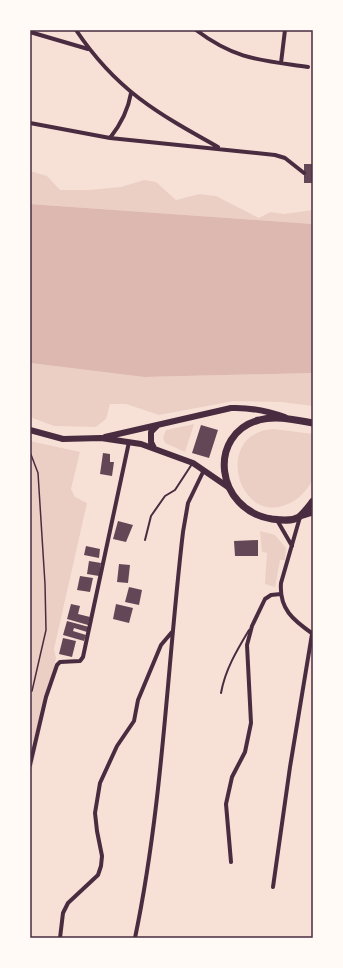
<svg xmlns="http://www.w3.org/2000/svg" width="343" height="968" viewBox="0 0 343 968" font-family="'DejaVu Sans',sans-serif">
  <rect width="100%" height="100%" fill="#f7e1d7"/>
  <path fill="#ebcfc5" d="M30,171L47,176L60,190H89L121,187L144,180L156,182L176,200L199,194L216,196L259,218L270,212L284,214L313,210V224L30,204Z
    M30,363L144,377L313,373V406L281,402L234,401L159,415L126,404H110L106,419L96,427L54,426L30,417Z
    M194,424L185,452L165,443L163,438L166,430Z
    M274,429L313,434C313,447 316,464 313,477C311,486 300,498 292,502C238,532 211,431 274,429Z
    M30,441L80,452L71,489L75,497L87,503L54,649L56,658L30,779Z
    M260,531L275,535L286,548L285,560H280L275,587L265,584L267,553L262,552Z"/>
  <path fill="#dcb8b0" d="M30,204L313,224V373L144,377L30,363Z"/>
  <path fill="#644757" d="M304,164H313V183H304Z
    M201,425L218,430L209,458L192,453Z
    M103,453L110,454V462H114L112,476L100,474Z
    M118,521L133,525L126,542L113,539Z
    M258,540V556H235L234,541Z
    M86,546L100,549L99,558L84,555Z
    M89,561L101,563L99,576L87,574Z
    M119,564L130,565L128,583L117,582Z
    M80,576L93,578L90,592L77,590Z
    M129,587L142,590L139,605L125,602Z
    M71,604L80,606L78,614L90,617L88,625L67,619Z
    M116,604L133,608L129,623L113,619Z
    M67,621L89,627L87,632L74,628L73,631L86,635L84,641L63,635Z
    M63,638L76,641L72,657L59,654Z"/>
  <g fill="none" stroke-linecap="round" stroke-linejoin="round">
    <path stroke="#4a2c40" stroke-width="1.5" d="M30,452L38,473L45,584L46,630L32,691"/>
    <path stroke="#4a2c40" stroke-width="2" d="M145,540L151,516L165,496L175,490L192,464
      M221,693C225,670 237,650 249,630"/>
    <path stroke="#4a2c40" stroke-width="4" d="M76,30C116,90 157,113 218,147
      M196,30C236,60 260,60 308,67
      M30,32L88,49
      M281,63L285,30
      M30,123L110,138L275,155L285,158L304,173
      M110,138C121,124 128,111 131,93
      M300,517L281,583C279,609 293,620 313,634
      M277,520L292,546
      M30,765L46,697L57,665L60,662L80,661L83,657L129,442
      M231,862L226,804L232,777L245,752L251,723L247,645L252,626L265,599L271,595L281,594
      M273,887L290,767L312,634
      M60,938L63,913L68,903L98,875L101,866L102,856L97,831L95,813L100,783L117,746L134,721L138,700L161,645L172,632
      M135,938C163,804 167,667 183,532L188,503L204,470"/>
    <path stroke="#4a2c40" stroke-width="6" d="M30,430L63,439L101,438L141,444L193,463L228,487
      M105,437L231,408C251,407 267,411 285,417
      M154,448L151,442V432L158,425"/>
    <path stroke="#4a2c40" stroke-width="7" d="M313,423C296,420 276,415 259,420C207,434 215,510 272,519C280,520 291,522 299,517C304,513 309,506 313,501
      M300,516L313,512"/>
  </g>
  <rect width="343" height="968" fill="none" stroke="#fffaf5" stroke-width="62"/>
  <rect x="31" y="31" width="281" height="906" fill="none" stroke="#4a2c40" stroke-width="1.5"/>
</svg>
